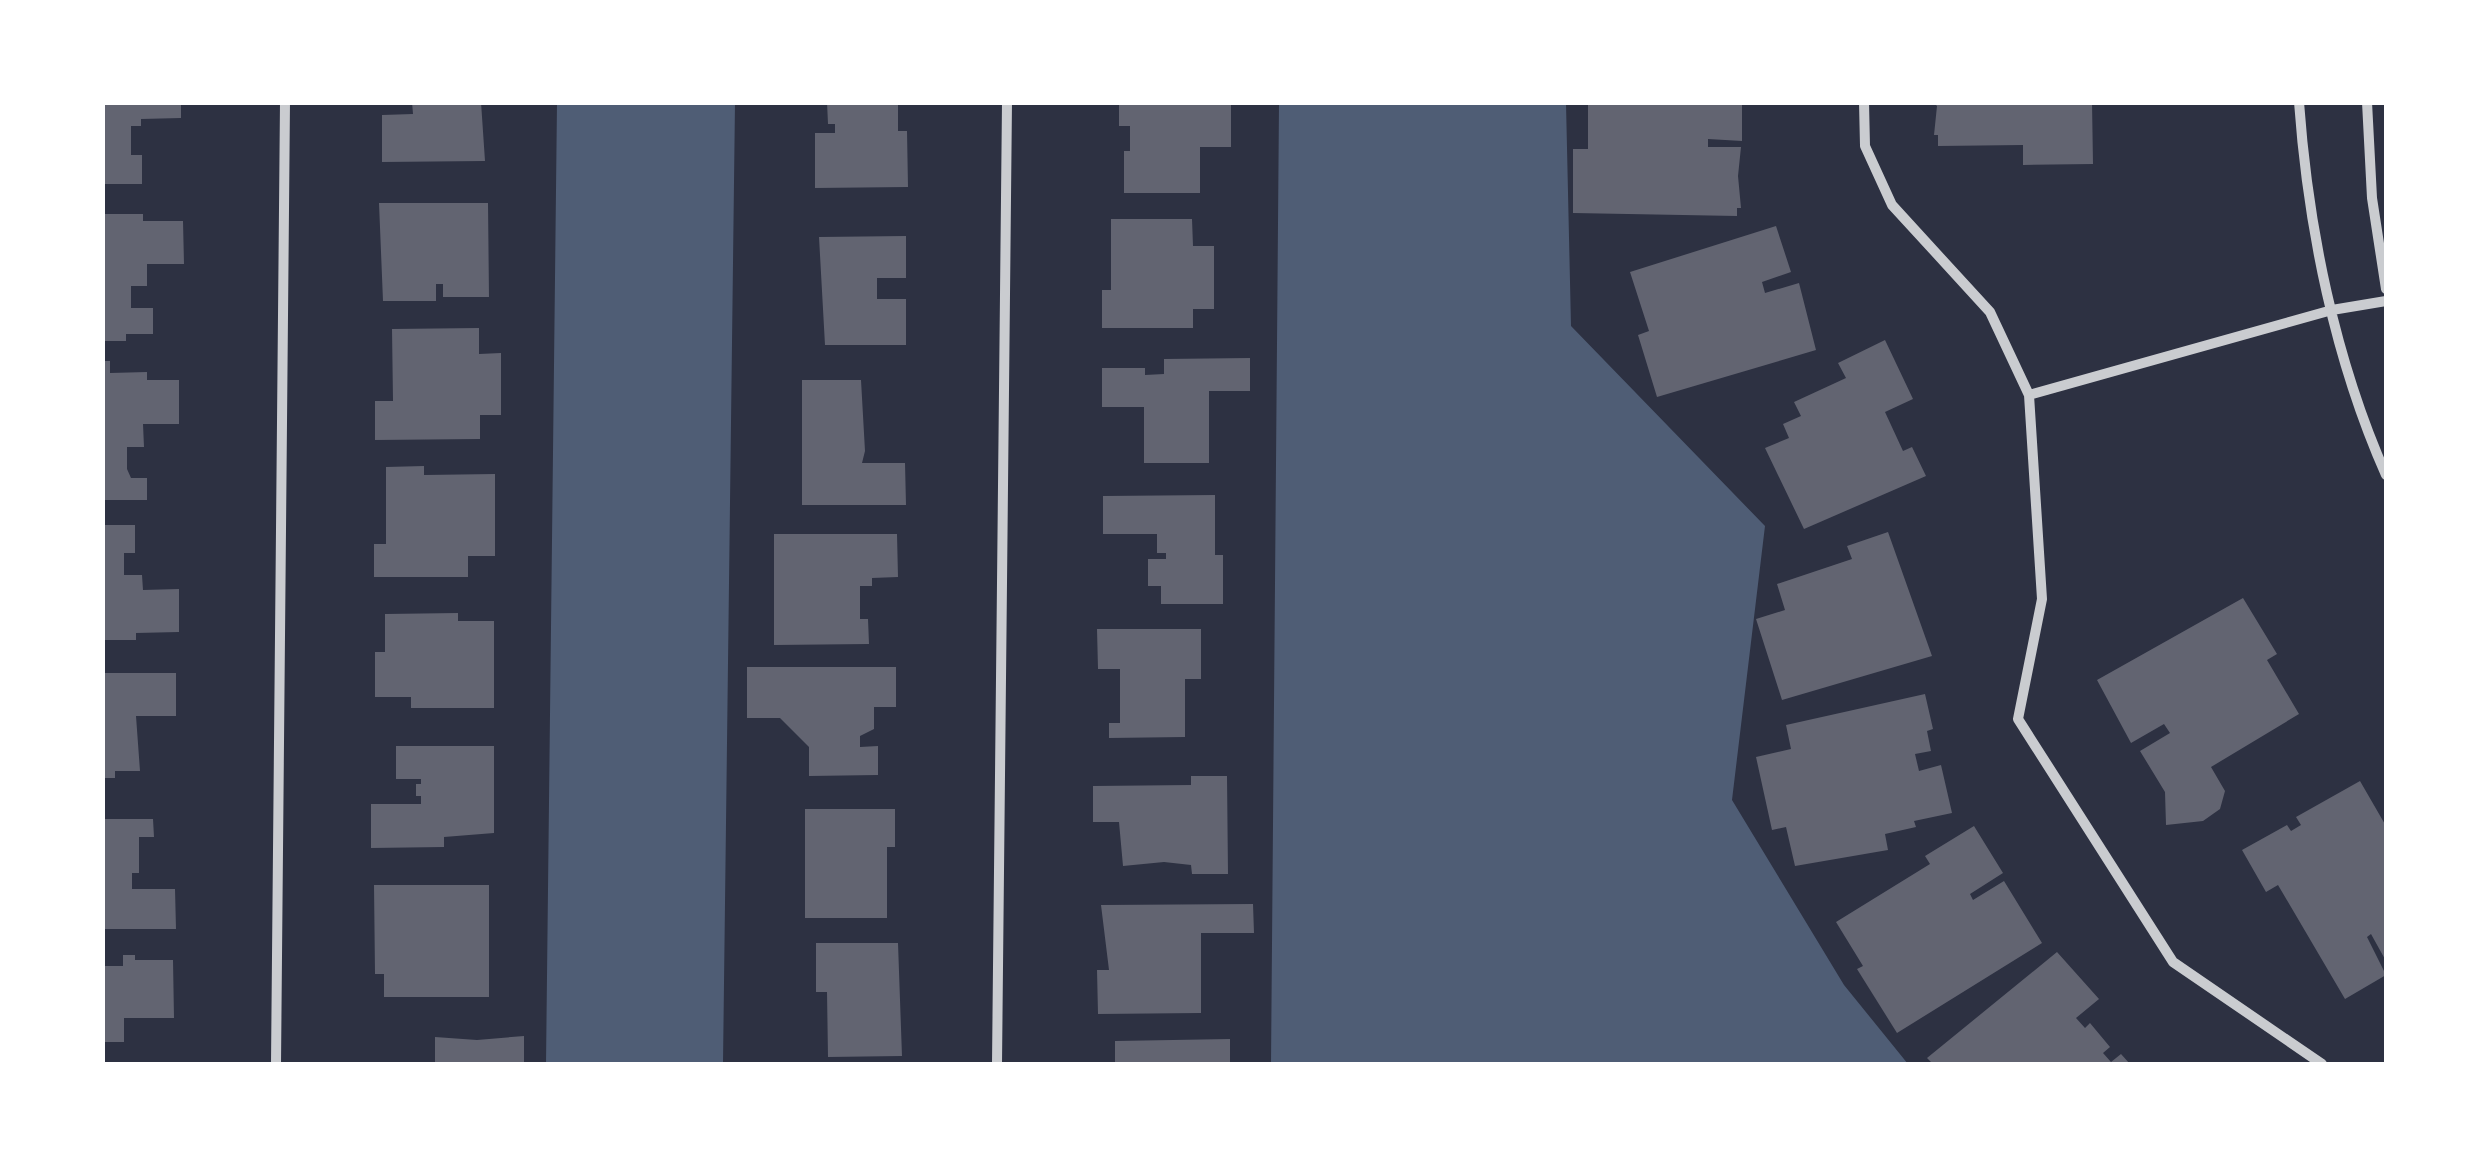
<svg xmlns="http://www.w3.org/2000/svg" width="2489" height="1167" viewBox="0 0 2489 1167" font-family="'Fira Sans',sans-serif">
  <rect width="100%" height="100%" fill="#2d3142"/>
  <path fill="#4f5d75" d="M557,103H735L723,1064H546Z
    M1279,103H1566L1571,326L1765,526L1732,800L1844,985L1908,1064H1271Z"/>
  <path fill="#626471" d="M102,102H181V118L141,119V126H131V155H142V184H102Z
    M412,102H481L485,161L382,162V115L413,114Z
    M827,102H898V131H907L908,187L815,188V133H835V124H828Z
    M1119,102H1231V147H1200V193H1124V151H1130V126H1119Z
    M1588,102H1742V141L1708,139V147H1741L1738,176L1741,208H1737V216L1573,213V149H1588Z
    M1933,102H2092L2093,164L2023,165V145L1938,146V135H1934L1937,106Z
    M379,203H488L489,297H443V284H436V301H383Z
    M102,214H143V221H183L184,264H147V286H131V308H153V334H126V341H102Z
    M1111,219H1192L1193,246H1214V309H1193V328H1102V290H1111Z
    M1776,226L1791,272L1762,282L1765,293L1799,283L1816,350L1657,397L1638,335L1649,331L1630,272Z
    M906,236V278H877V299H906V345H825L819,237Z
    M479,328V354L501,353V415H480V439L375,440V401H393L392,329Z
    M1885,340L1913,399L1885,412L1903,451L1912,447L1926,476L1804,529L1765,448L1789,438L1783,424L1801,416L1794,402L1846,378L1838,363Z
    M1250,358V391H1209V463H1144V407H1102V368H1145V375L1164,374V359Z
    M102,361H110V373L147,372V380H179V424H143L144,447H127V469L131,478H147V500H102Z
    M802,380H861L865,451L862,463H905L906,505H802Z
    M424,466V475L495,474V556H468V577H374V544H386V467Z
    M1215,495V555H1223V604H1161V586H1148V559H1166V553H1157V534H1103V496Z
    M102,525H135V553H124V575H142L143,590L179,589V632L136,633V640H102Z
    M1888,532L1932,656L1782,700L1756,619L1785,610L1777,584L1852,559L1847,546Z
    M774,534H897L898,577L872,578V586H860V619H868L869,644L774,645Z
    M2243,598L2277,654L2267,660L2299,714L2211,767L2225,791L2220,809L2203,821L2166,825L2165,792L2140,751L2170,733L2164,724L2131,743L2097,680Z
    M458,613V621H494V708H411V697H375V652H385V614Z
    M1097,629H1201V679H1185V737L1109,738V723H1120V669H1098Z
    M747,667H896V707H874V729L860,736V747L878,746V775L809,776V747L780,718H747Z
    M102,673H176V716H136L140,771H115V778H102Z
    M1925,694L1933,729L1927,731L1931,751L1915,754L1919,771L1941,765L1952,813L1914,821L1916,827L1885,834L1888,850L1795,866L1786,827L1772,830L1756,757L1791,749L1786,725Z
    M396,746H494V833L444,837V847L371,848V804H421V796H416V784H421V779H396Z
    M1191,776H1227L1228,874H1192L1191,865L1164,862L1123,866L1119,822H1093V786L1191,785Z
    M2360,781L2386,826V961L2371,934L2367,937L2386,975L2345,999L2278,885L2266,892L2242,850L2287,825L2291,831L2301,825L2296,817Z
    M805,809H895V847H887V918H805Z
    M102,819H153L154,837H139V873H132V889H175L176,929H102Z
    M1974,826L2003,873L1970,894L1973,900L2004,881L2042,943L1897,1033L1857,969L1863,966L1836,922L1930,864L1925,856Z
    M374,885H489V997H384V974H375Z
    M1253,904L1254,933H1201V1013L1098,1014L1097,970H1109L1101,905Z
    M816,943H898L902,1056L828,1057L827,992H816Z
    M2057,952L2099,999L2076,1018L2085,1028L2090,1023L2110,1047L2103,1053L2111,1062L2121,1054L2130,1064H1933L1927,1058Z
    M123,955H135V960H173L174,1018H124V1042H102V966H123Z
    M524,1036V1064H435V1037L477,1040Z
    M1230,1039V1064H1115V1041Z"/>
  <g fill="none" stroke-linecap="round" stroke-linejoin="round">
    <path stroke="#caccd0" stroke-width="10" d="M1864,102L1865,146L1892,205L1990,312L2029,395L2042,599L2018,719L2173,962L2322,1064
      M2299,102C2308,228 2335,360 2386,475
      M2367,102L2372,198L2386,289
      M2029,395L2332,310L2386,301
      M276,1064L285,102
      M997,1064L1007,102"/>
  </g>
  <rect width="2489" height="1167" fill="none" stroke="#ffffff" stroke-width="210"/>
</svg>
